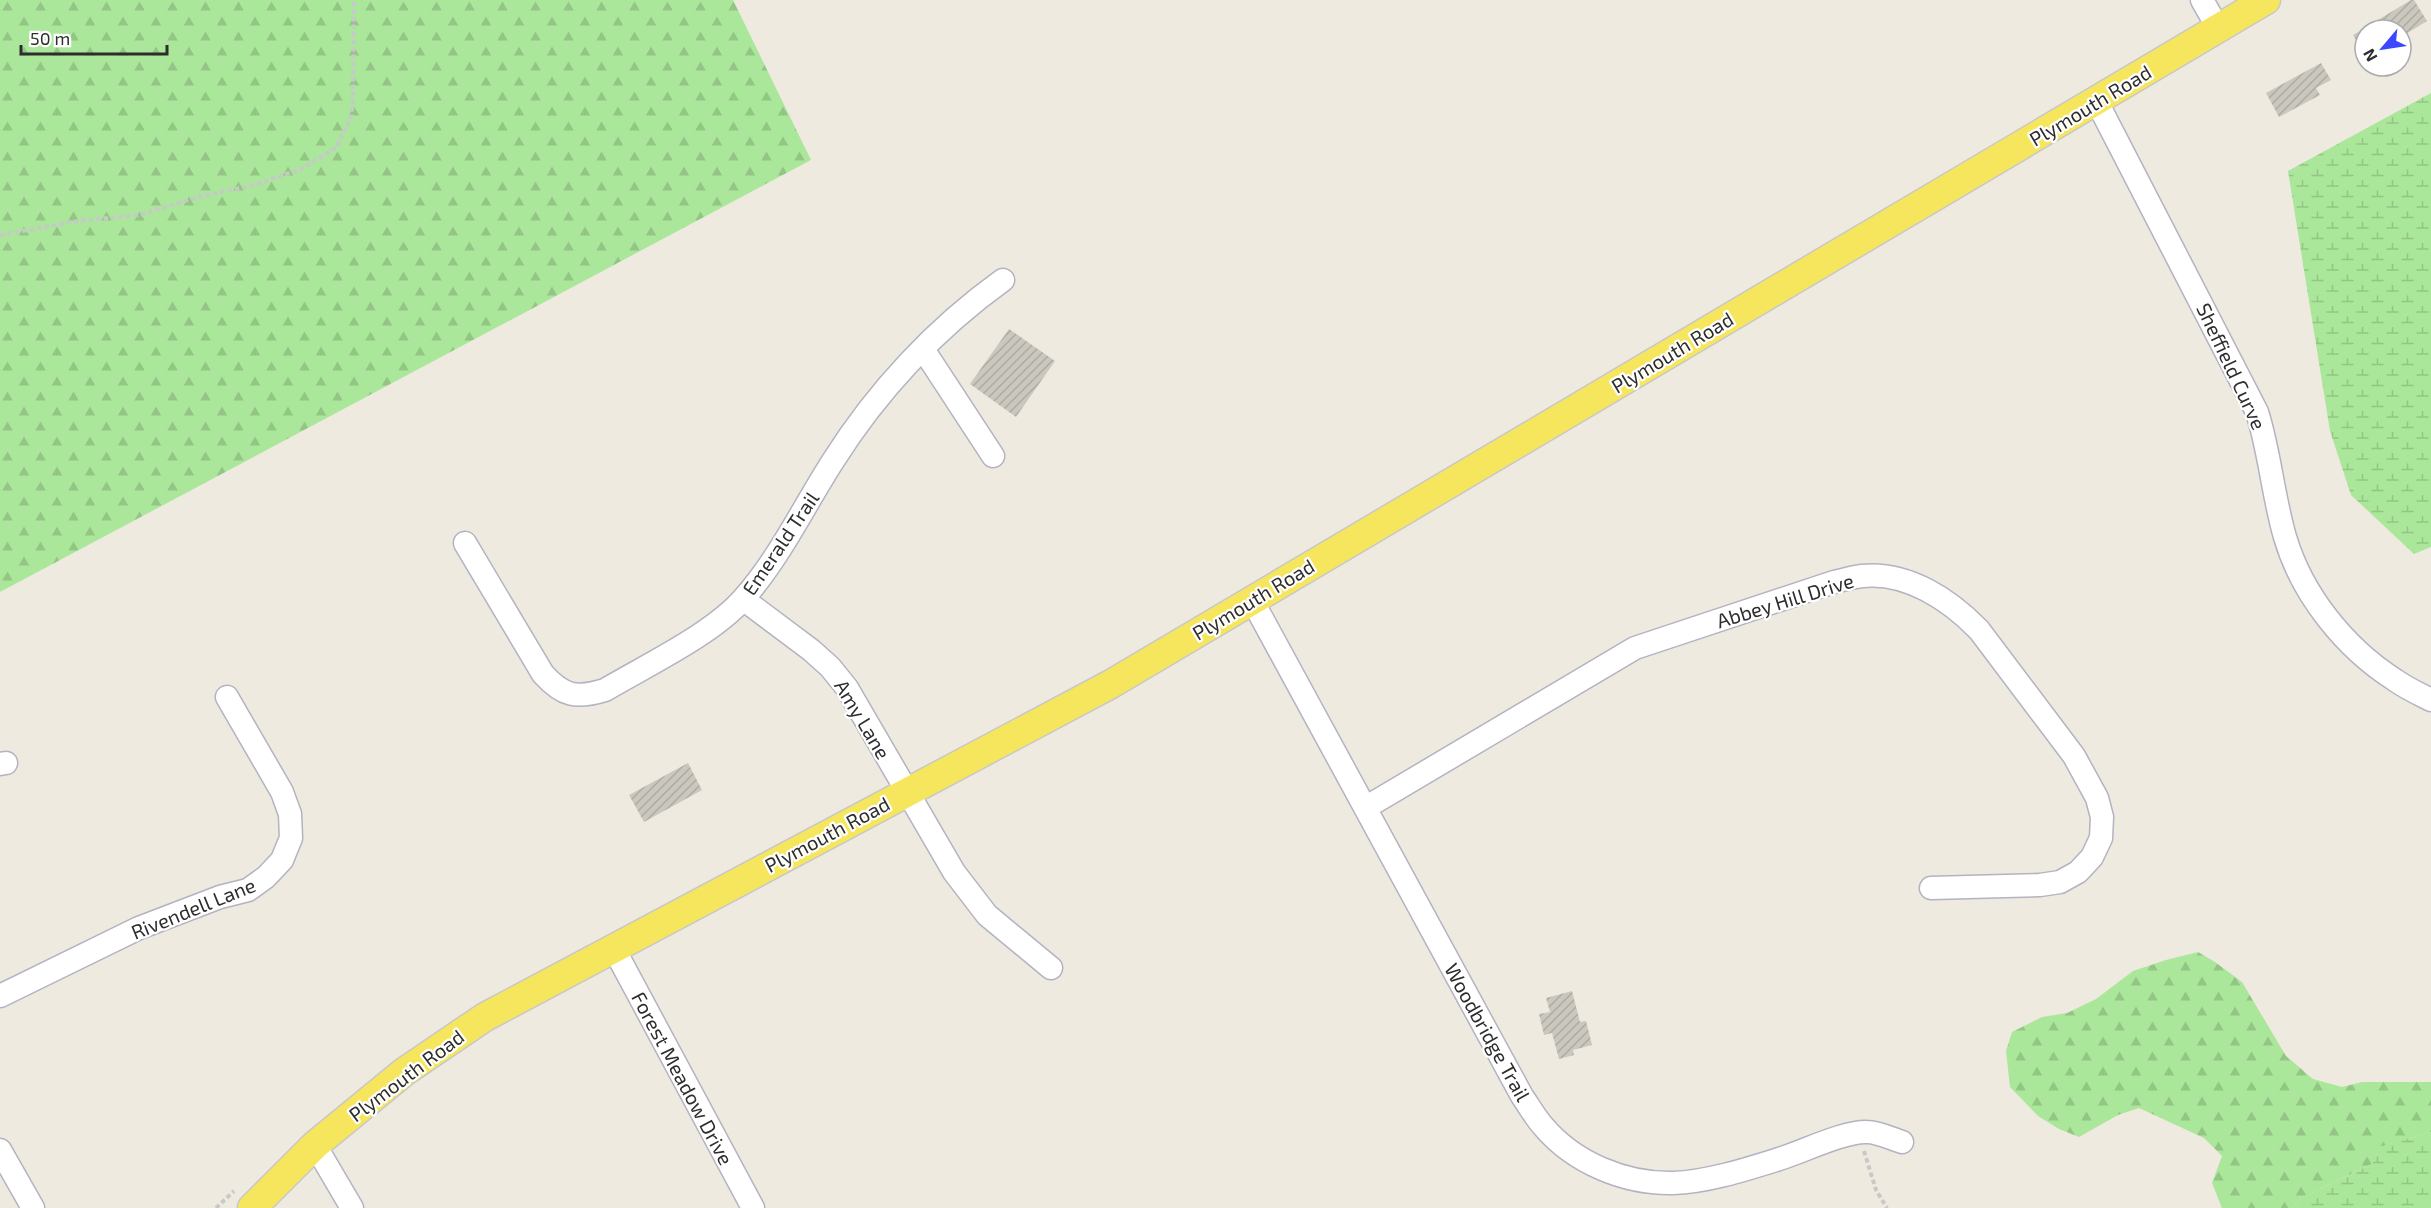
<svg xmlns="http://www.w3.org/2000/svg" width="2431" height="1208" viewBox="0 0 2431 1208" font-family="'Exo 2',sans-serif">
  <defs>
    <pattern id="forest-firs" width="22" height="20" patternUnits="userSpaceOnUse" patternTransform="scale(1.5)"><rect width="22" height="20" fill="#aae79a"/><path d="M5 1l3.5 6h-7zM16 11l3.5 6h-7z" fill="#93c685"/></pattern>
    <pattern id="wetland-marsh" width="20" height="14" patternUnits="userSpaceOnUse" patternTransform="scale(1.5)"><rect width="20" height="14" fill="#aae79a"/><path d="M1 5h8M5 5V1M11 12h8M15 12V8" fill="none" stroke="#93c685"/></pattern>
    <pattern id="building-hatch" width="6" height="6" patternUnits="userSpaceOnUse" patternTransform="scale(1.5)"><rect width="6" height="6" fill="#cac7be"/><path d="M-1 1l2-2M0 6l6-6M5 7l2-2" fill="none" stroke="#aeaba4"/></pattern>
  </defs>
  <rect width="100%" height="100%" fill="#efeadf"/>
  <path fill="url(#forest-firs)" d="M0,0H733L811,160L0,592Z
    M2198,952L2215,962L2242,982L2286,1056L2313,1079L2342,1087L2362,1082H2431V1132L2380,1147L2372,1164L2301,1198L2292,1208H2222L2212,1183L2222,1156L2204,1138L2139,1108L2118,1115L2079,1137L2059,1129L2038,1116L2010,1087L2006,1051L2012,1032L2042,1017L2067,1013L2096,999L2133,971L2166,960Z"/>
  <path fill="url(#wetland-marsh)" d="M2431,93V547L2414,554L2351,495L2330,431L2288,171Z
    M2431,1132V1208H2292L2301,1198L2372,1164L2379,1147Z"/>
  <path fill="url(#building-hatch)" d="M2411,0H2414L2427,21L2401,37V30H2365V55L2353,35Z
    M2321,63L2331,80L2316,88L2320,95L2279,117L2266,93Z
    M1009,329L1055,361L1016,417L970,384Z
    M688,763L702,790L644,822L629,795Z
    M1572,991L1580,1022L1586,1021L1592,1045L1573,1050L1574,1055L1559,1059L1552,1033L1544,1035L1539,1014L1550,1012L1546,998Z"/>
  <g fill="none" stroke-linecap="round" stroke-linejoin="round">
    <defs>
      <path id="minor" d="M2202,0L2218,28
        M2097,102L2257,412C2270,453 2273,496 2285,537C2302,595 2345,648 2395,680C2406,688 2419,694 2431,700
        M923,349L993,456
        M465,543L543,674C563,696 576,699 605,690C647,665 713,634 744,598C780,557 804,506 833,461C877,391 936,328 1003,280
        M743,599L811,650L830,667L847,688L954,872L987,915L1051,968
        M1252,600L1522,1096C1529,1106 1535,1117 1543,1126C1574,1163 1625,1184 1673,1183C1706,1182 1744,1170 1776,1160C1800,1153 1844,1131 1867,1132C1878,1132 1892,1139 1902,1142
        M0,764L6,763
        M1365,808L1635,648L1834,582C1844,580 1853,577 1862,576C1907,571 1950,600 1979,630L2074,756L2097,798L2102,817L2101,838L2092,857L2078,872L2060,882L2040,885L1931,888
        M613,947L753,1208
        M0,996L139,928L220,897L248,890L266,877L282,860L291,838L290,814L282,792L227,697
        M315,1145L352,1208
        M0,1150L33,1208"/>
      <path id="major" d="M252,1208L315,1145L404,1072L485,1017L1111,684L2266,0"/>
    </defs>
    <use href="#minor" stroke="#b3b3c1" stroke-width="25"/>
    <use href="#major" stroke="#c8c8c8" stroke-width="31"/>
    <path stroke="#c8c8c8" stroke-width="4" stroke-dasharray="4.5 3" stroke-linecap="butt" d="M0,235L78,221L140,215L194,198L254,185L301,169L336,148L351,117L353,102L354,0
      M1864,1151L1876,1190L1887,1208
      M216,1208L234,1191"/>
    <use href="#minor" stroke="#fff" stroke-width="22"/>
    <use href="#major" stroke="#f6e65d" stroke-width="28"/>
  </g>
  <g text-anchor="middle" dominant-baseline="central" stroke-width="4.5" stroke-linejoin="round" paint-order="stroke">
    <g font-size="20" fill="#2d2d2d" stroke="#fff">
      <text transform="translate(2090 105) rotate(-31)">Plymouth Road</text>
      <text transform="translate(1672 352) rotate(-31)">Plymouth Road</text>
      <text transform="translate(2232 366) rotate(65)">Sheffield Curve</text>
      <text transform="translate(780 543) rotate(-56)">Emerald Trail</text>
      <text transform="translate(1253 599) rotate(-31)">Plymouth Road</text>
      <text transform="translate(1785 600) rotate(-17)">Abbey Hill Drive</text>
      <text transform="translate(863 719) rotate(59)">Amy Lane</text>
      <text transform="translate(827 834) rotate(-28)">Plymouth Road</text>
      <text transform="translate(193 908) rotate(-22)">Rivendell Lane</text>
      <text transform="translate(1488 1032) rotate(61)">Woodbridge Trail</text>
      <text transform="translate(406 1075) rotate(-37)">Plymouth Road</text>
      <text transform="translate(683 1078) rotate(62)">Forest Meadow Drive</text>
    </g>
  </g>
  <g transform="translate(2383 48) rotate(241)"><circle r="28" fill="#ffffff" stroke="#ababab" stroke-width="1.5"/>
  <path d="M0-4.5L10 22L0 15L-10 22Z" fill="#3c47ff"/>
  <text y="-9" font-size="16" font-weight="bold" text-anchor="middle" fill="#2d2d2d">N</text>
  </g>
  <path d="M21 45v9h146v-9" fill="none" stroke="#2d2d2d" stroke-width="3"/>
  <text x="30" y="45" font-size="18" fill="#2d2d2d" stroke="#ffffff" stroke-width="4.5" paint-order="stroke">50 m</text>
</svg>
